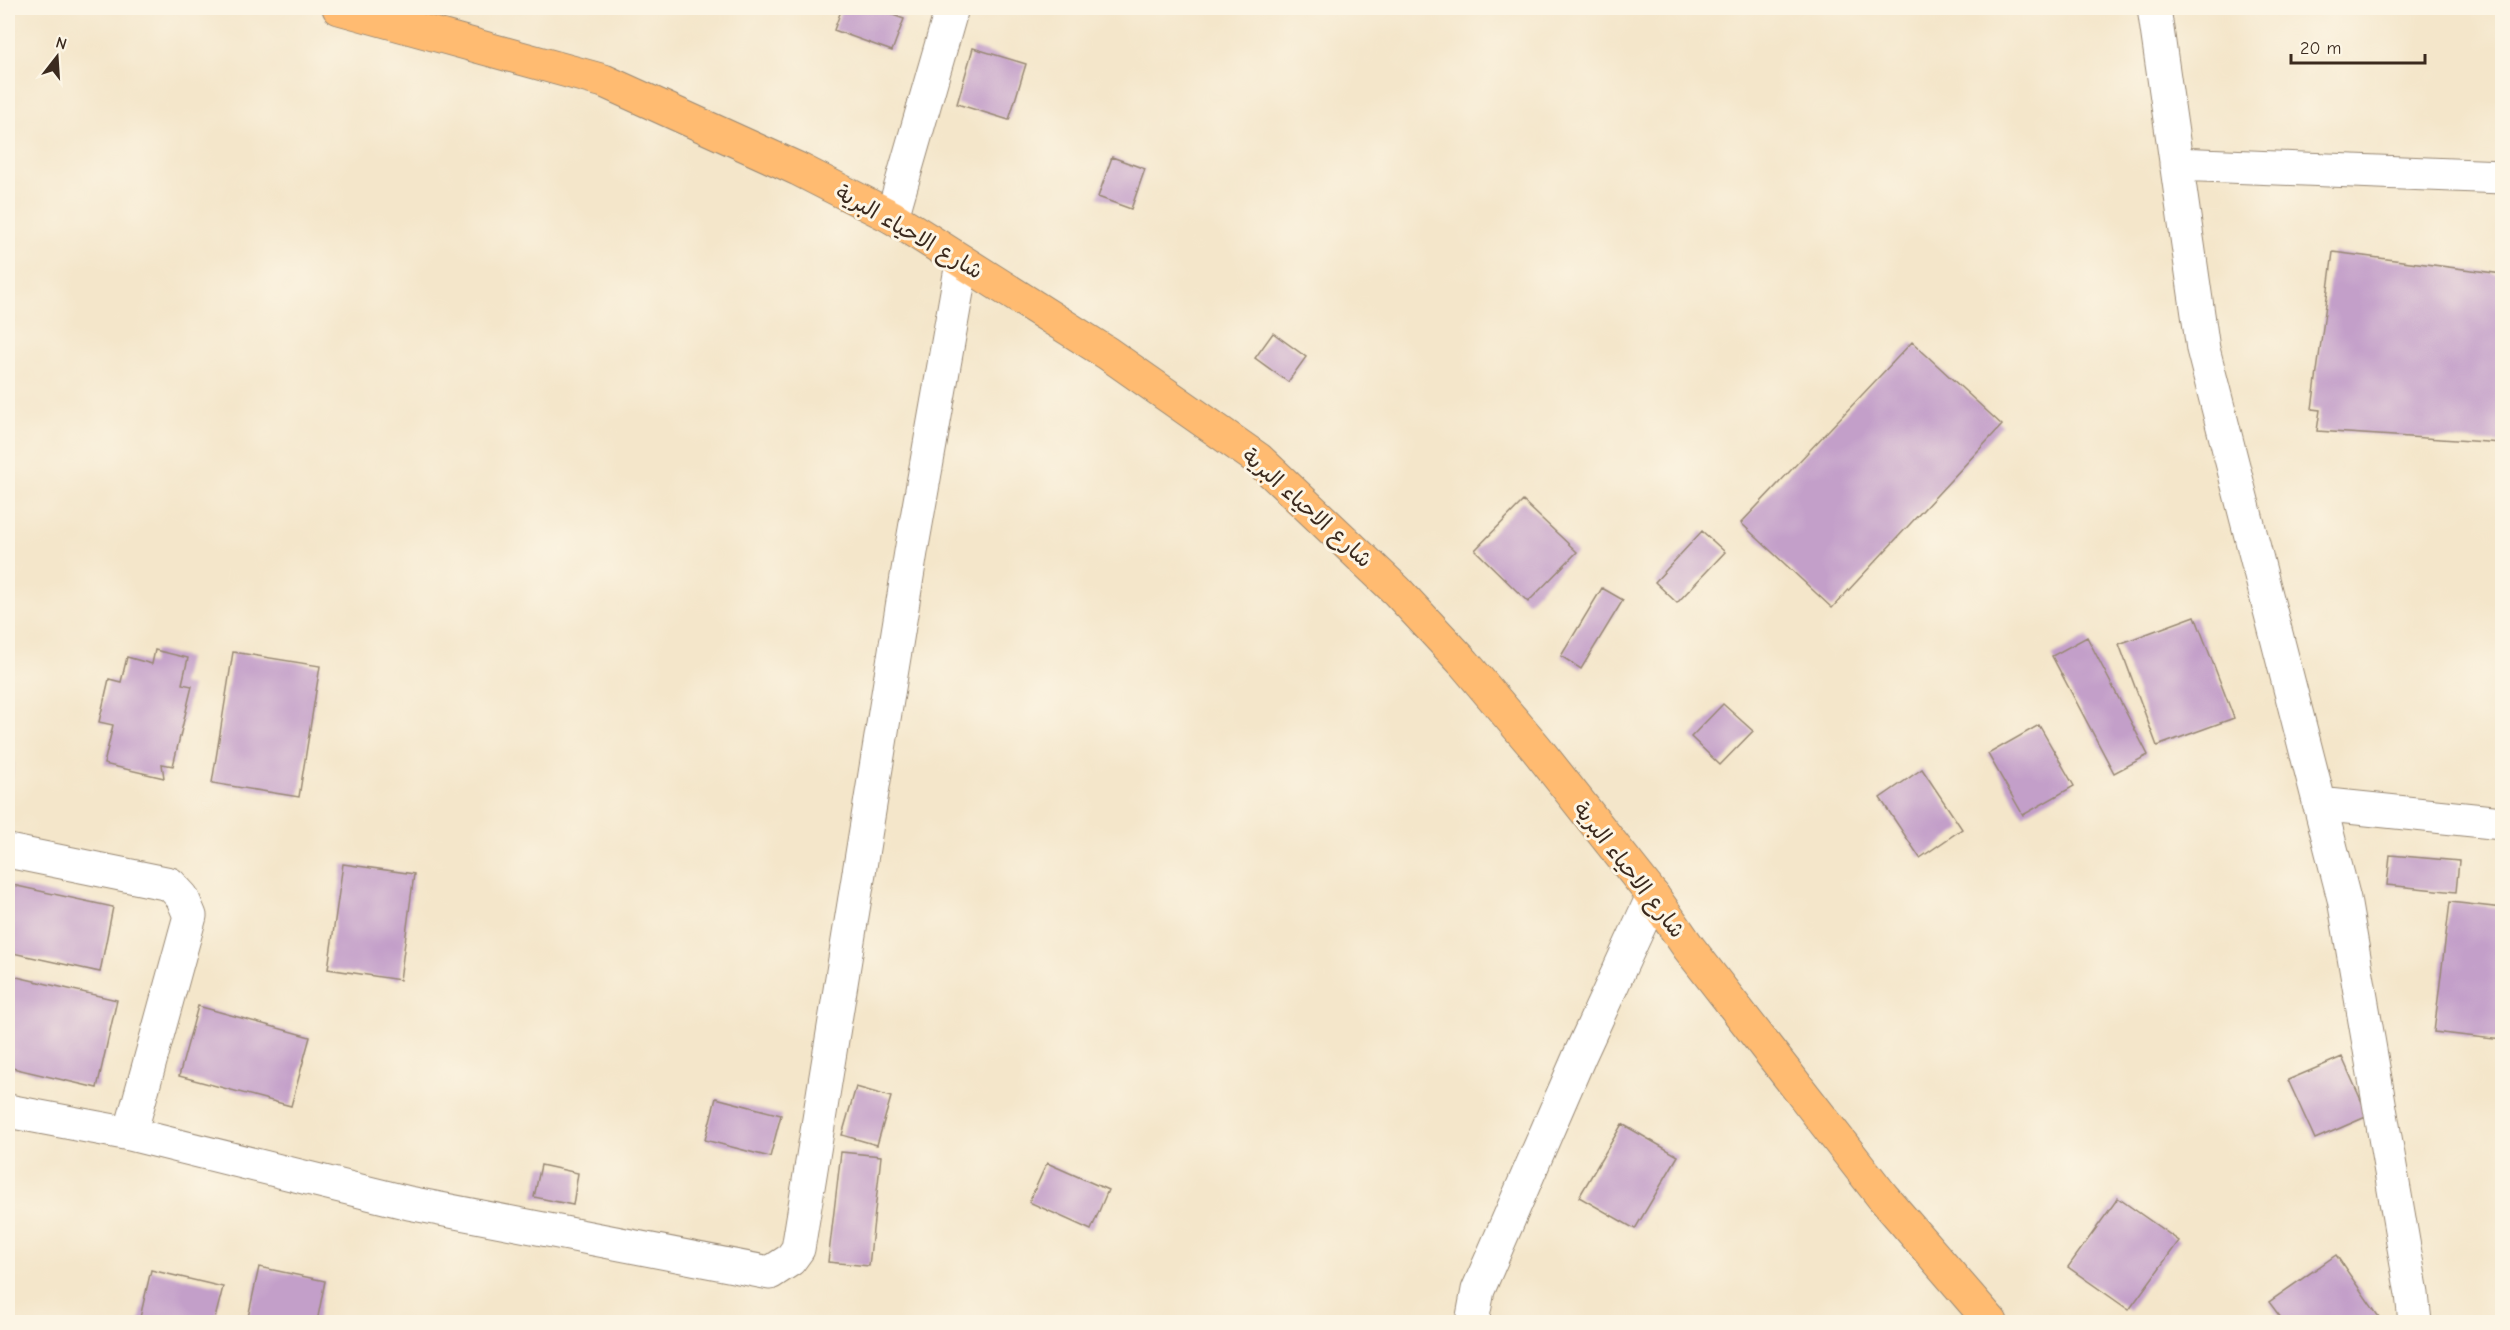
<svg xmlns="http://www.w3.org/2000/svg" width="2510" height="1330" viewBox="0 0 2510 1330" font-family="'Comic Neue','Playpen Sans Arabic',sans-serif">
  <rect width="100%" height="100%" fill="#fcf5e5"/>
  <filter id="ink" filterUnits="userSpaceOnUse"><feTurbulence type="fractalNoise" baseFrequency=".0167" numOctaves="2"/><feDisplacementMap in="SourceGraphic" scale="12" xChannelSelector="R" yChannelSelector="G"/><feConvolveMatrix kernelMatrix="1 2 1 2 8 2 1 2 1" color-interpolation-filters="sRGB"/></filter>
  <filter id="wash" filterUnits="userSpaceOnUse"><feTurbulence type="fractalNoise" baseFrequency=".008" numOctaves="4" result="noise"/><feDisplacementMap in="SourceGraphic" scale="24" xChannelSelector="R" yChannelSelector="G"/><feGaussianBlur stdDeviation="1.35" result="paint"/><feColorMatrix in="noise" values="0 0 0 0 0 0 0 0 0 0 0 0 0 0 0 0 0 1.4 0 .05"/><feComposite in="paint" operator="in"/></filter>
  <g filter="url(#wash)">
    <rect width="100%" height="100%" fill="#f4e6ca"/>
    <g id="blocks">
      <path fill="#c39fc9" d="M842,8H874L904,19L892,51L834,30Z
        M973,48L1026,64L1009,120L957,104Z
        M1112,157L1145,169L1131,209L1098,197Z
        M2333,252L2502,274V443L2317,431L2320,410L2312,409Z
        M1273,333L1306,357L1288,382L1255,358Z
        M1912,342L2002,425L1832,608L1741,523Z
        M1523,501L1577,552L1528,602L1475,550Z
        M1702,531L1725,552L1677,603L1655,582Z
        M1602,588L1623,600L1581,669L1561,656Z
        M2195,616L2234,718L2157,746L2119,644Z
        M2087,637L2148,755L2114,773L2052,656Z
        M155,650L188,658L182,684L192,686L173,766L162,764L164,778L104,764L113,725L99,722L109,679L121,682L127,657L152,664Z
        M233,652L320,666L299,797L212,783Z
        M1723,704L1753,731L1720,765L1691,737Z
        M2039,725L2074,786L2023,815L1988,754Z
        M8,762L14,763L9,794H8Z
        M1922,769L1962,829L1920,858L1880,798Z
        M2390,855L2459,861L2456,892L2387,885Z
        M343,864L414,874L400,980L328,969Z
        M8,884L113,907L100,972L8,952Z
        M2450,902L2502,908V1040L2434,1032Z
        M8,975L117,1000L97,1088L8,1067Z
        M198,1006L310,1037L291,1106L179,1076Z
        M2342,1057L2368,1116L2315,1139L2288,1080Z
        M856,1087L891,1097L877,1145L842,1135Z
        M716,1098L781,1115L770,1157L705,1140Z
        M1622,1124L1678,1156L1635,1229L1579,1197Z
        M841,1152L881,1156L869,1266L828,1262Z
        M1047,1163L1108,1190L1091,1230L1029,1202Z
        M541,1165L578,1173L573,1205L534,1197Z
        M2118,1198L2179,1241L2129,1310L2068,1267Z
        M2336,1255L2381,1320L2378,1322H2284L2269,1302Z
        M259,1267L325,1281L317,1322H247Z
        M151,1270L223,1287L214,1322H139Z"/>
    </g>
  </g>
  <g filter="url(#ink)">
    <use href="#blocks" fill-opacity="0" stroke="#988874" stroke-width="1.5"/>
    <g fill="none" stroke-linecap="round" stroke-linejoin="round">
      <defs>
        <path id="street" d="M2154,8L2203,349L2344,899L2412,1294L2415,1322
          M2176,164L2502,177
          M892,217L952,8
          M2319,804L2502,823
          M8,851L170,884L182,897L190,916L130,1134
          M8,1111L130,1134L409,1203L770,1273L790,1260L798,1249L911,552L962,263
          M1472,1322L1478,1290L1580,1055L1653,896"/>
        <path id="primary" d="M339,8L604,81L798,169L892,217L1107,353L1258,459L1397,591L1464,663L1536,748L1653,896L1689,948L1882,1196L1991,1322"/>
      </defs>
      <use href="#street" stroke="#988874" stroke-width="35"/>
      <use href="#primary" stroke="#988874" stroke-width="35"/>
      <use href="#street" stroke="#fff" stroke-width="33"/>
      <use href="#primary" stroke="#ffbb71" stroke-width="33"/>
    </g>
  </g>
  <g text-anchor="middle" dominant-baseline="central" stroke-width="6" stroke-linejoin="round" paint-order="stroke">
    <g font-size="22" fill="#3b2a1e" stroke="#fcf5e5">
      <text transform="translate(909 232) rotate(30)">شارع الاحياء البرية</text>
      <text transform="translate(1307 508) rotate(42)">شارع الاحياء البرية</text>
      <text transform="translate(1629 870) rotate(52)">شارع الاحياء البرية</text>
    </g>
  </g>
  <rect width="2510" height="1330" fill="none" stroke="#fcf5e5" stroke-width="30"/>
  <g transform="translate(57 57) rotate(17)" stroke="#fcf5e5" stroke-width="4.5" paint-order="stroke">
  <path d="M0-4.5L10 22L0 15L-10 22Z" fill="#3b2a1e"/>
  <text y="-9" font-size="16" font-weight="bold" text-anchor="middle" fill="#3b2a1e">N</text>
  </g>
  <path d="M2291 54v9h134v-9" fill="none" stroke="#3b2a1e" stroke-width="3"/>
  <text x="2300" y="54" font-size="18" fill="#3b2a1e" stroke="#fcf5e5" stroke-width="4.5" paint-order="stroke">20 m</text>
</svg>
